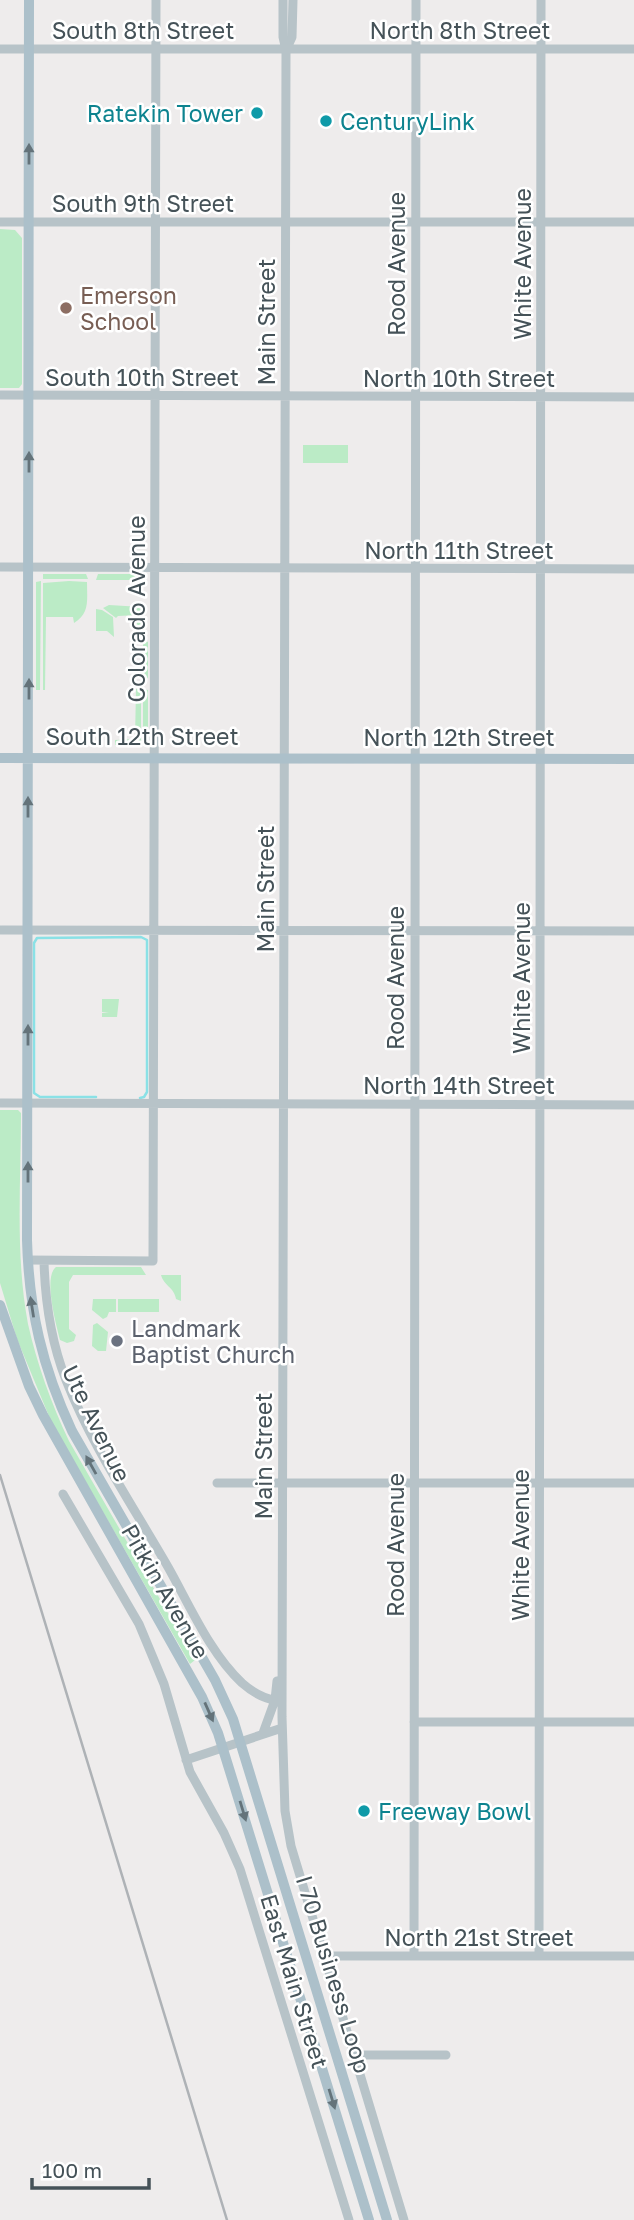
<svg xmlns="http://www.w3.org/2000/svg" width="634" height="2220" viewBox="0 0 634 2220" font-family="'Golos Text',sans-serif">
  <rect width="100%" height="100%" fill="#eeecec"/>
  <path fill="#bbebc6" d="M0,229L15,230L22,238V384L19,388H0Z
    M303,445H348V463H303Z
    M43,574H86L88,579H43Z
    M98,574H141L142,580H96Z
    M41,581L40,690H36V582Z
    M69,581L87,582C87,600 90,613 74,623L73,617H46L45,690H43V583Z
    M109,605L142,607V635L135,634L137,622H139L137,620L138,615L118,616L116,618L103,608Z
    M96,609L102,610L113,617L114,637L107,631H96Z
    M143,641L148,642V678L143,680Z
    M136,689H141V745H115V740L135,739Z
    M143,689L148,690V745H143Z
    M102,999H119L117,1017H102V1013L109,1012H102Z
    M0,1110H18L21,1113C21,1182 15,1255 28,1324C37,1364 51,1403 69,1441L195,1660L190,1664L51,1421L17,1339L0,1283Z
    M56,1267H141L146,1275H73L69,1282V1329L76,1335L74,1341L67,1343L60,1340C56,1324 43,1277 56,1267Z
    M161,1275H181V1301L176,1299C174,1287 164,1286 161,1275Z
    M93,1299H116V1312H109L107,1317L103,1319L92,1310Z
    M118,1299H159V1312H118Z
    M97,1323L108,1332L106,1351H98L92,1346L93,1325Z"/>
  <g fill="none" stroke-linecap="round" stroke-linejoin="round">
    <path stroke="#8ae1e6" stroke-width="2.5" d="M96,1097H40L34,1093V943L37,938L141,937L147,940V1092L144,1097L140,1098"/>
    <path stroke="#b7c3c8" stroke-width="9" d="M283,0V37L286,50L282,1717L285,1811L291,1846L404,2220
      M0,49H634
      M286,50L292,37L293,0
      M0,222H634
      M0,395L634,397
      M0,567L634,569
      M0,930L634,931
      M0,1103L634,1105
      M28,1260L153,1261L156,0
      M44,1261C45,1300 52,1344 66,1380C92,1446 133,1506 168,1567C190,1606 210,1653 242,1683C251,1691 263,1698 275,1700
      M217,1483H634
      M63,1494L139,1624L164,1684L190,1772L224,1833L240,1869L349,2220
      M414,1722H634
      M263,1733L275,1700L277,1681
      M186,1760L282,1728
      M324,1956H634
      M414,1956L416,0
      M539,1956L541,0
      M354,2055H446"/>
    <path stroke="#acc0ca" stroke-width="10" d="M29,0L27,1240C29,1310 42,1367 72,1431L215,1680L233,1719L387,2220
      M0,758L634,759
      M0,1305L29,1386L43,1415L202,1697L218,1733L369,2220"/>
    <path stroke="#aeb2b6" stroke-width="2.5" d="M0,1475L227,2220"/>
  </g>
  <defs><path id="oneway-solid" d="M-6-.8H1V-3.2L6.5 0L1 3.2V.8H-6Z" transform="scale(1.75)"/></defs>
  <g fill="#64737a">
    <use href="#oneway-solid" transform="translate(29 154) rotate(-90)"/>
    <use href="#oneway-solid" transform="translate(29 462) rotate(-90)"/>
    <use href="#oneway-solid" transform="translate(29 689) rotate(-90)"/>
    <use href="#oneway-solid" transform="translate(28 807) rotate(-90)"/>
    <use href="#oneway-solid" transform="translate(28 1035) rotate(-90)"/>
    <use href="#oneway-solid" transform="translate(28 1172) rotate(-90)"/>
    <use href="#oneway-solid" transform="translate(32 1307) rotate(-99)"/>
    <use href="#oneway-solid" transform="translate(91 1465) rotate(-119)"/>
    <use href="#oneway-solid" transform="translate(209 1712) rotate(66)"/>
    <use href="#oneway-solid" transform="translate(243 1811) rotate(73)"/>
    <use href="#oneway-solid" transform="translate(332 2099) rotate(73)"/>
  </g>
  <g fill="#0f9aa8" stroke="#fff" stroke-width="2.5">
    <circle cx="257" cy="113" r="7"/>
    <circle cx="326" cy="121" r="7"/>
    <circle cx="364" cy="1811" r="7"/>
  </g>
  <circle fill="#8d6e63" stroke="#fff" stroke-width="2.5" cx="66" cy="308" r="7"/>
  <circle fill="#6b7280" stroke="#fff" stroke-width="2.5" cx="117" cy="1341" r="7"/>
  <g text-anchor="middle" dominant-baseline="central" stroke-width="5" stroke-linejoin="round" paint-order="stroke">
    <g font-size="23" fill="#455258" stroke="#fff">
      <text x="143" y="30">South 8th Street</text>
      <text x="460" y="30">North 8th Street</text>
      <text x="143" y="203">South 9th Street</text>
      <text transform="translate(396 264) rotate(-90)">Rood Avenue</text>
      <text transform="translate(522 264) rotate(-90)">White Avenue</text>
      <text transform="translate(266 322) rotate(-90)">Main Street</text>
      <text x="142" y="377">South 10th Street</text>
      <text x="459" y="378">North 10th Street</text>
      <text x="459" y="550">North 11th Street</text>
      <text transform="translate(136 609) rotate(-90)">Colorado Avenue</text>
      <text x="142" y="736">South 12th Street</text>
      <text x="459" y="737">North 12th Street</text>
      <text transform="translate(265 889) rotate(-90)">Main Street</text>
      <text transform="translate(395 978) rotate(-90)">Rood Avenue</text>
      <text transform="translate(521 978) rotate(-90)">White Avenue</text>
      <text x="459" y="1085">North 14th Street</text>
      <text transform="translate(97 1423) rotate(64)">Ute Avenue</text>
      <text transform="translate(263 1456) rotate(-90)">Main Street</text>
      <text transform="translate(395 1545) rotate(-90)">Rood Avenue</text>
      <text transform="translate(520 1545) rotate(-90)">White Avenue</text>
      <text transform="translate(166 1591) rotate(60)">Pitkin Avenue</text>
      <text x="479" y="1937">North 21st Street</text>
      <text transform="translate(334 1974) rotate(73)">I 70 Business Loop</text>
      <text transform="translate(295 1981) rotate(73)">East Main Street</text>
    </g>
    <g font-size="23" fill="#0d838f" stroke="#fff" text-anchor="start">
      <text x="243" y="113" text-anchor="end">Ratekin Tower</text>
      <text x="340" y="121">CenturyLink</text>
      <text x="378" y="1811">Freeway Bowl</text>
    </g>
    <g font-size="23" fill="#785e54" stroke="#fff" text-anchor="start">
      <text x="80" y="295">Emerson<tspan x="80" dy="26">School</tspan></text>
    </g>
    <g font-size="23" fill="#5b616d" stroke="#fff" text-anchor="start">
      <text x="131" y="1328">Landmark<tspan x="131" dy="26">Baptist Church</tspan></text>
    </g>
  </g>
  <path d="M32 2178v10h117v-10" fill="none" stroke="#455258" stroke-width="3.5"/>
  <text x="42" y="2178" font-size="21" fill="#455258" stroke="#ffffff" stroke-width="5" paint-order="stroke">100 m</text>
</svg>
